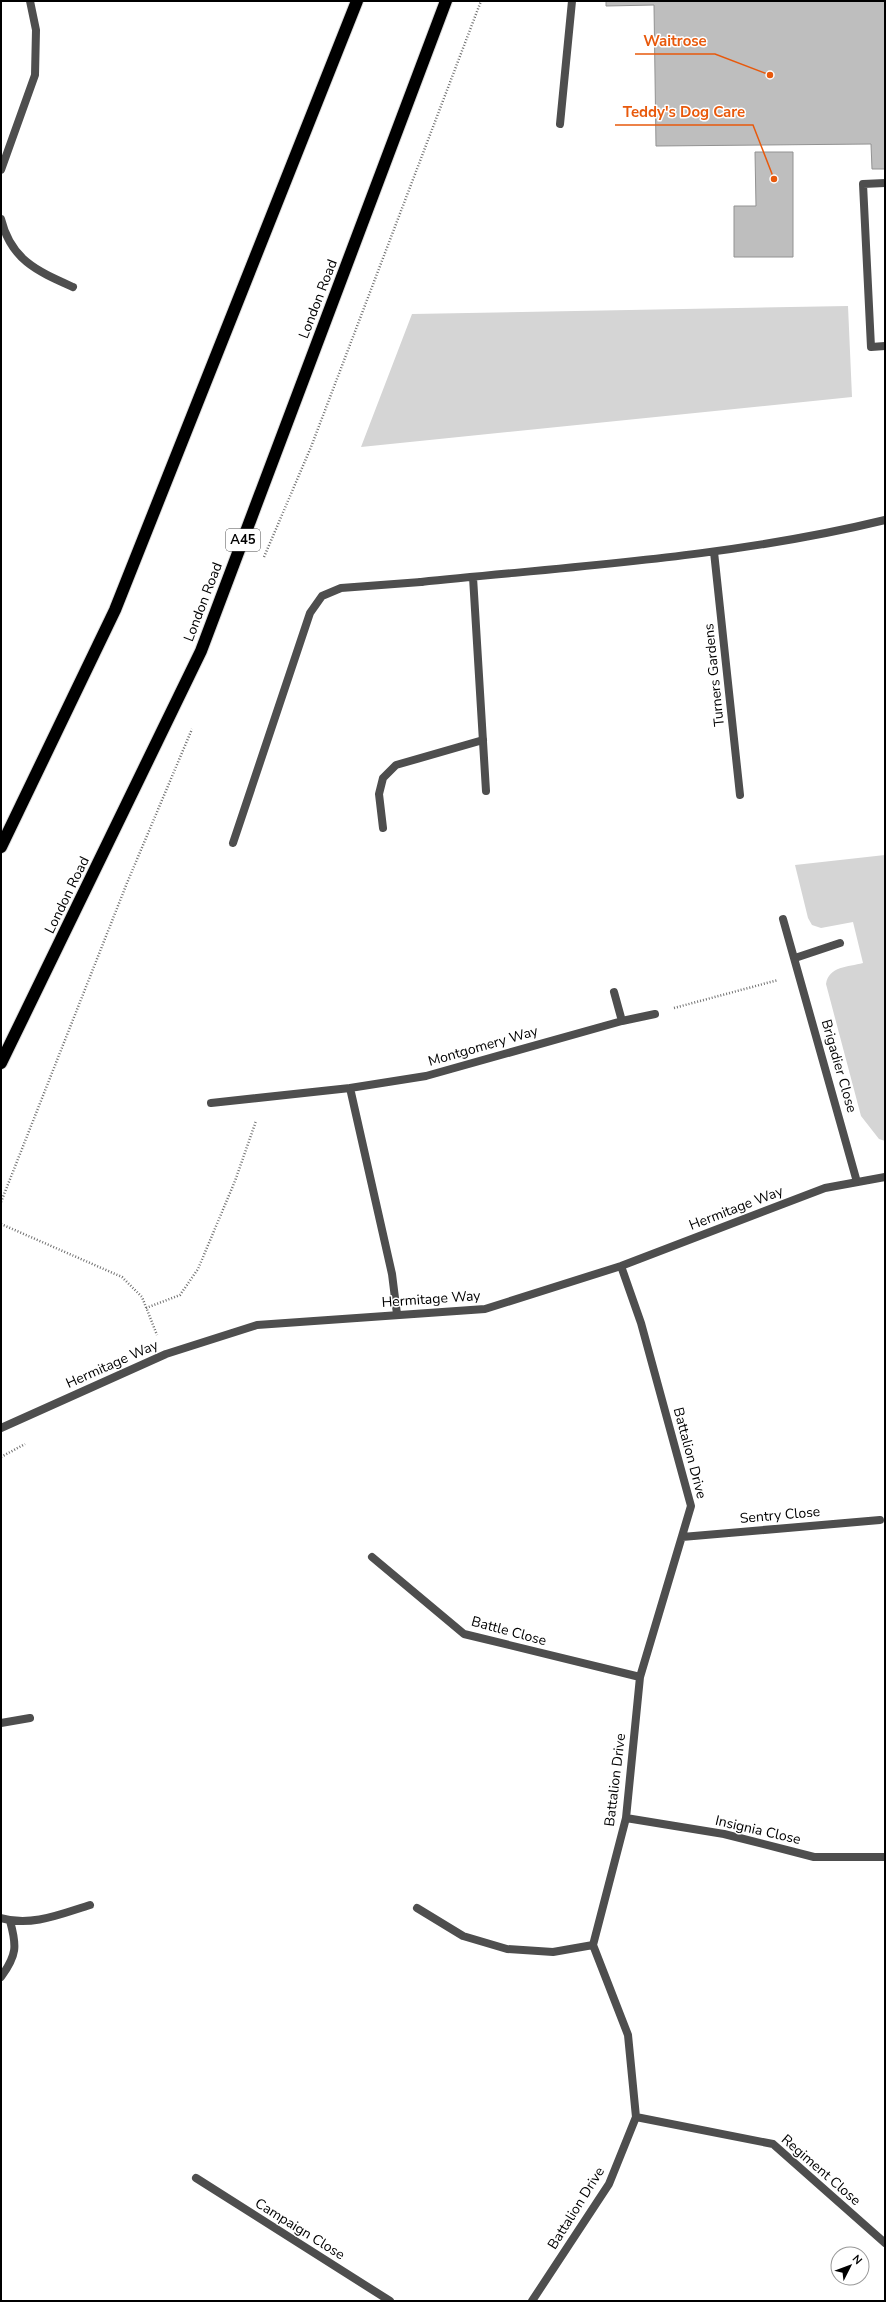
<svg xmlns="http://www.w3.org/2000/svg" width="886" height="2302" viewBox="0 0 886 2302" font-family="'Nunito Sans',sans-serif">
  <rect width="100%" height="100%" fill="#fff"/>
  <path fill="#d5d5d5" d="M848,306L852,397L361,447L412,314Z
    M885,855V1141L879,1139L861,1116L826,984C829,966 848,967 863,963L853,922L821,928L812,925L808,918L795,865Z"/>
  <path fill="#bebebe" stroke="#929292" d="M606,1H885V169H872L871,144L656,146L654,5L606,6Z
    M755,152H793V257H734V206H756Z"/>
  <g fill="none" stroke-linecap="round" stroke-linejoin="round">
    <defs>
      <path id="highway" d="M1,847L115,610L357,1
        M1,1063L201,651L446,1"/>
    </defs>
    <use href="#highway" stroke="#dbdbdb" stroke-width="14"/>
    <path stroke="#707070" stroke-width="2.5" stroke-dasharray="1 2" stroke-linecap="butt" d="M264,557L311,447L481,1
      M674,1008L778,980
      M1,1202L127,883L192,729
      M1,1224L122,1277L142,1297L157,1335
      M146,1308L180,1295L198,1269L235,1181L256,1121
      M1,1457L25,1444"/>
    <path stroke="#4e4e4e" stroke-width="8" d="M560,124L572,1
      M885,183L863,184L871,347L885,346
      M1,219C11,260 37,271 73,287
      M383,828L379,794L383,778L396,765L483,740
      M233,843L310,613L322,596L341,588L421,582"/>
    <path stroke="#4e4e4e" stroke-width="8" d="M1,170L35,75L36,30L30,1
      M714,552L740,795
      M473,577L486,791
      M421,582C576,566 733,557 885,520
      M783,919L857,1182
      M795,958L840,943
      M622,1021L655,1014
      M350,1088L426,1076L622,1021L614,992
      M211,1103L350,1088L392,1274L397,1314
      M1,1428L166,1354L257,1325L485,1309L621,1266L825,1188L885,1177
      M682,1537L880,1520
      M372,1557L464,1634L640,1677
      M1,1723L30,1718
      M626,1818L724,1834L814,1857H885
      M417,1908L463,1936L507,1949L553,1952L593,1945
      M1,1918C31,1927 61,1914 90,1905
      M1,1977C17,1955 17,1946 10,1921
      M636,2117L773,2144L885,2243
      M196,2178L390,2301
      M532,2301L609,2184L636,2117L628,2035L593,1945L626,1818L640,1677L691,1506L641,1323L621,1266"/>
    <use href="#highway" stroke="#000" stroke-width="12"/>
  </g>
  <g text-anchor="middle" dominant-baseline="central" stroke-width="3" stroke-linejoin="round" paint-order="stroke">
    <rect fill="#fff" stroke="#4c4c4c" stroke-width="1" x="226" y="529" width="34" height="22" rx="3"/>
    <g font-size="13" font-weight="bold" fill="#000">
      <text x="243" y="540">A45</text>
    </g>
    <g font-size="14" fill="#000" stroke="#fff">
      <text transform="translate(318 299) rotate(-69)">London Road</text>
      <text transform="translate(203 602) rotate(-69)">London Road</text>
      <text transform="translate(714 675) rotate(-96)">Turners Gardens</text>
      <text transform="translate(67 895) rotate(-64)">London Road</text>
      <text transform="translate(483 1046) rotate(-16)">Montgomery Way</text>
      <text transform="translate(839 1066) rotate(74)">Brigadier Close</text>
      <text transform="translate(736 1208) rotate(-21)">Hermitage Way</text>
      <text transform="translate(431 1299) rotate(-4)">Hermitage Way</text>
      <text transform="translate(112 1364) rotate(-24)">Hermitage Way</text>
      <text transform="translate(690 1453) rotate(75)">Battalion Drive</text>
      <text transform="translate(780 1515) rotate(-5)">Sentry Close</text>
      <text transform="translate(509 1631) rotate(15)">Battle Close</text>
      <text transform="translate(615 1780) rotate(-83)">Battalion Drive</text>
      <text transform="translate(758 1830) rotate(13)">Insignia Close</text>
      <text transform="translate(821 2170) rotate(41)">Regiment Close</text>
      <text transform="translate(576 2208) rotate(-58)">Battalion Drive</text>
      <text transform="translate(300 2229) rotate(32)">Campaign Close</text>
    </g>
  </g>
  <path fill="none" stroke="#e8590c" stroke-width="1.5" d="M770 75L715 54H635M774 179L753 125H615"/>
  <g fill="#e8590c" stroke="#fff" stroke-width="1.5">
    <circle cx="770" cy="75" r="4"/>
    <circle cx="774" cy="179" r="4"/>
  </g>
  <g font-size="15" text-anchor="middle" font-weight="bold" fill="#e8590c" stroke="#fff" stroke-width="3" stroke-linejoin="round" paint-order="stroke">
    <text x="675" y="46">Waitrose</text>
    <text x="684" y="117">Teddy's Dog Care</text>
  </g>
  <rect width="886" height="2302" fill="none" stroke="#000000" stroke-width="4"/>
  <g transform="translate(850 2266) rotate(48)"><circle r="19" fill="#ffffff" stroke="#999999"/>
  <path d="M0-3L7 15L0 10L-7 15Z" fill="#000000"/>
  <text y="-6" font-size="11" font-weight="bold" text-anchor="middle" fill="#000000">N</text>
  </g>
</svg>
